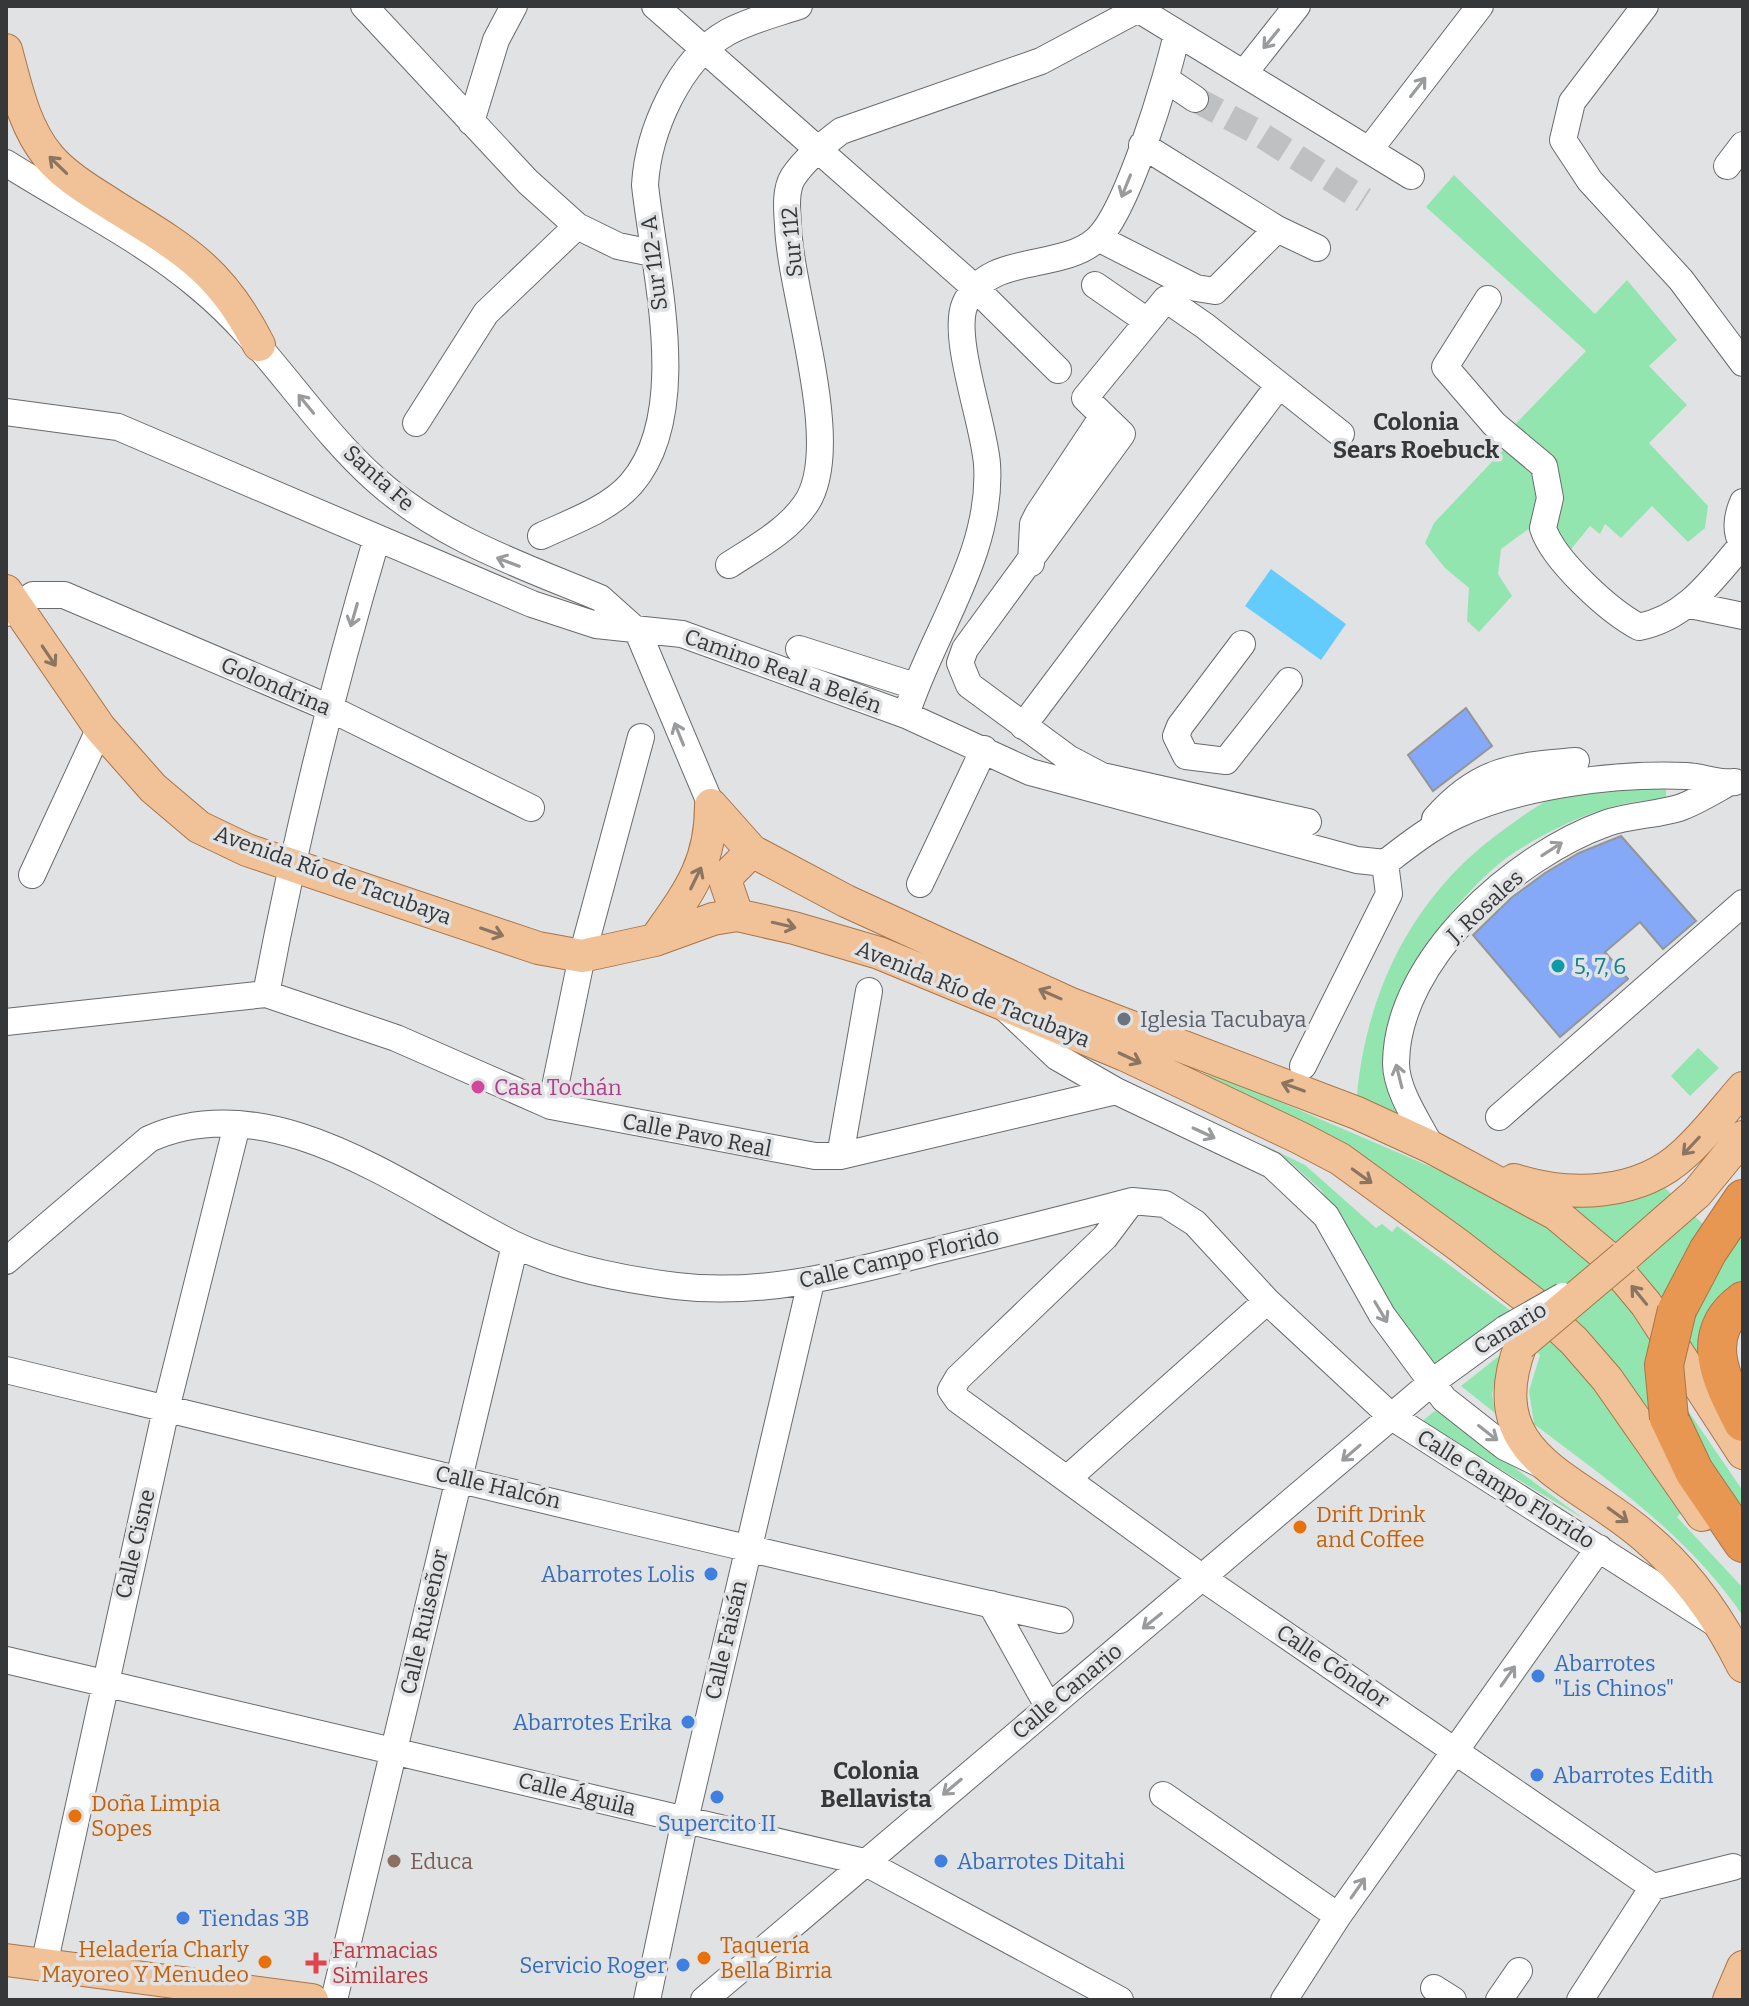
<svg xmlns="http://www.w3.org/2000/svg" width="1749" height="2006" viewBox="0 0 1749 2006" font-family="Bitter,serif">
  <rect width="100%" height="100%" fill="#e0e2e4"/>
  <path fill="#93e5af" d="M1454,175L1595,314L1627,280L1677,340L1649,366L1687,405L1649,443L1708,506L1705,528L1688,542L1652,506L1621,538L1605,524L1600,534L1590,526L1562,560L1534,529L1527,530L1501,549L1498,574L1512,596L1479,632L1467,621L1469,588L1445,568L1425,543L1434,523L1507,446L1501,439L1586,351L1426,207Z
    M1666,786V799C1612,800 1564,822 1518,850C1459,887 1372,1004 1384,1078C1386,1092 1394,1103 1402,1116L1357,1095C1367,987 1416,891 1506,828C1522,817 1539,803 1557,796C1581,787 1638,788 1666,786Z
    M1698,1048L1719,1068L1690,1096L1671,1076Z
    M1184,1068L1234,1082L1464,1181L1533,1216L1575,1246L1619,1294L1651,1339L1655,1419L1635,1392L1584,1342Z
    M1260,1143L1305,1165L1376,1228L1382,1224L1392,1232L1397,1226L1554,1343L1587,1374L1685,1508L1677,1517L1743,1588V1616C1688,1535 1610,1482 1534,1424L1529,1391L1540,1355L1498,1320L1431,1366L1392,1312L1364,1255L1321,1190L1289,1161Z
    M1663,1186L1706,1227L1663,1308L1543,1197Z
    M1743,1230V1291L1708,1367L1685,1336L1698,1305Z
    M1504,1352L1492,1394L1495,1413L1461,1386Z
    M1680,1399L1743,1491V1525L1729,1507Z
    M1436,1410L1584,1519L1421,1422Z"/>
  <path fill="#64cbfd" d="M1271,569L1346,624L1321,660L1245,606Z"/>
  <path fill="#85a9f6" stroke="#949597" stroke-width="2" d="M1466,708L1492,746L1433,791L1408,755Z
    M1621,836L1696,921L1663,949L1640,922L1605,952L1628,979L1560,1037L1473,935L1511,898L1545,873L1579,853Z"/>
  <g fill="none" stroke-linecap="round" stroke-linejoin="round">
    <path stroke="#bec0c2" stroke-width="26" stroke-dasharray="26 13" stroke-linecap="butt" d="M1195,99L1255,131L1364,200"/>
    <defs>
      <path id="minor" d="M364,6L528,182L577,226L618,246L652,253
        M655,6L974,287L1058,370
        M1133,6L1411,176
        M1645,6L1572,102L1563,140L1590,181L1681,280L1743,363
        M1245,72L1297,6
        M1167,80L1195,99
        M471,122L496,40L514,6
        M1142,145L1277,229L1317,248
        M1370,149L1480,6
        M6,163C69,203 144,240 200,288C268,344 311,422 376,480C442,539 521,565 600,598L638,632L711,805
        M1727,166L1743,145
        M1098,238L1196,288L1215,291L1277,229
        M1095,285L1147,321
        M1488,299L1445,367L1494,424L1544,466L1550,498L1543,528C1553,560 1609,611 1639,627C1687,617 1711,581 1742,545
        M6,412L118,427L532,604L596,625L682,634L906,715L1030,772L1357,860L1385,863
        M416,423L486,313L577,226
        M1743,502C1737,516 1735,532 1743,545
        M541,536C571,522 609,509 631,484C693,413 654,271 645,185C648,132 679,59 728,32C750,20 775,14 799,6
        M1031,563L1033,524L1038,514L1103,416
        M729,565C755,548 787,531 805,505C846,449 790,295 788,225C787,210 785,190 793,177C805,159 824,144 841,131L1041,61L1144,6
        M1690,605L1743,616
        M6,613L33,595H64L327,707L531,808
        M1242,644L1180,726L1176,736L1186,756L1226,761L1289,681
        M799,649L915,686
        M906,715C932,632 993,554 987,464C984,423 951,337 965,304C988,252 1059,272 1096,240C1127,213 1168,76 1177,33
        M1023,726L1279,385
        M1435,819C1478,769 1514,766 1576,761
        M1308,822L1102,776L1068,758L969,685L960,663L965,649L1122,434L1085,398L1166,299L1205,326L1341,434
        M1385,863C1407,846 1431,827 1457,815C1521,785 1616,773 1687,776C1703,777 1719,784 1735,782
        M32,875L100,728
        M920,884L984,749
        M266,994C295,840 332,691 376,541
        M1004,1007L1057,1057L1116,1091L1272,1165L1326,1216L1382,1315L1444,1399L1505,1447L1542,1465
        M6,1022L266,994L396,1038L551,1106L815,1156H840L1116,1091
        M1303,1066L1389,894L1385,863
        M551,1106L582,956L641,737
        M1499,1117L1743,903
        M1431,1147C1419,1123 1396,1091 1396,1063C1397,959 1516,855 1607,823C1630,815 1656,815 1679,808C1696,802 1712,792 1728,783
        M840,1156L869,991
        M1132,1201L1105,1237L958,1378L951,1390L958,1400L1204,1579L1653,1887L1733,1867
        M6,1261L149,1139C273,1083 407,1191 513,1244C563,1268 621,1279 676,1286C767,1297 851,1272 938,1250C1003,1234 1068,1218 1132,1201L1165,1204L1195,1223L1267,1301L1392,1417L1718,1625
        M6,1370C357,1455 708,1541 1060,1620
        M1067,1479L1267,1301
        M991,1604L1048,1706
        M6,1660L864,1862L1120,2000
        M1163,1795L1338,1916
        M44,1965L166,1409L237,1125
        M1434,1988L1453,2000
        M334,2000L515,1245
        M647,2000L685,1820L811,1282
        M704,2000L1431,1383L1505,1329
        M1284,2000L1338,1916L1599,1548
        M1499,2000L1519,1971
        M1580,2000L1653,1887"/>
      <path id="major" d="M6,50C16,87 24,127 49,157C67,178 94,193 117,208C185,250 222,271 259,345
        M6,591L100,728L153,788L199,827L247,850L538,948L582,956L655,940L713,919L737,915L794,928L879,953L998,1002L1125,1055L1300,1138L1340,1159L1457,1244L1532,1302L1574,1341L1607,1379L1702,1515
        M711,805L752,851L846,901L1071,1004L1357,1113L1431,1147L1556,1214L1606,1256L1646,1304L1743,1453
        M737,915L726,883L730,873L752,851
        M655,940C688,893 711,865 711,805
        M1514,1180C1570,1198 1640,1196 1685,1153C1706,1134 1724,1110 1743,1088
        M1624,1257L1697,1193L1743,1137
        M1521,1344C1478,1457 1574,1475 1644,1536C1687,1572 1718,1616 1743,1666
        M6,1960L312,2000
        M1729,2000L1743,1967"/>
      <path id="highway" d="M1743,1301C1697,1335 1722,1381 1743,1422
        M1677,1310L1708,1251L1743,1199
        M1669,1418L1694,1471L1743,1543"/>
    </defs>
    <use href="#minor" stroke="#696a6c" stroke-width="28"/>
    <use href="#major" stroke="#a97549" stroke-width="34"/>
    <use href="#highway" stroke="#a97549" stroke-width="40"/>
    <use href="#minor" stroke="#fff" stroke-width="26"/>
    <use href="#major" stroke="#f1c197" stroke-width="32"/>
    <use href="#highway" stroke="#e79752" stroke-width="38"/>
    <defs>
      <path id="minor-bridge" d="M1505,1329L1563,1296"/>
      <path id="major-bridge" d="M1521,1344L1624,1257"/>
      <path id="highway-bridge" d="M1669,1418L1664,1365L1677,1310"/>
    </defs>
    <use href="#minor-bridge" stroke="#696a6c" stroke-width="28" stroke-linecap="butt"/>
    <use href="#major-bridge" stroke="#a97549" stroke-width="34" stroke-linecap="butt"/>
    <use href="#highway-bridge" stroke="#a97549" stroke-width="40" stroke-linecap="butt"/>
    <use href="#minor-bridge" stroke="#fff" stroke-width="26"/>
    <use href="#major-bridge" stroke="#f1c197" stroke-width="32"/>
    <use href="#highway-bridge" stroke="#e79752" stroke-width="38"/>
  </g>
  <defs><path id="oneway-shaft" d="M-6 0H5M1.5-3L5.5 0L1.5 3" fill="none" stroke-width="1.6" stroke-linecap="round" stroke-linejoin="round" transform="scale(2)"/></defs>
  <g stroke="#9a9b9c">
    <use href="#oneway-shaft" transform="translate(1271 39) rotate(129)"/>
    <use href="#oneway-shaft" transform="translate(1418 87) rotate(-52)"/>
    <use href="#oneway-shaft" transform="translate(1126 186) rotate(112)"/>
    <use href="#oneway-shaft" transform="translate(306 404) rotate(-129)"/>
    <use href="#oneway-shaft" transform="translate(508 562) rotate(-159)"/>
    <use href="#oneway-shaft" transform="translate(354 615) rotate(106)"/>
    <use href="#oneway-shaft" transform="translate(679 734) rotate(-112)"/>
    <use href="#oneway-shaft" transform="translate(1552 849) rotate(-33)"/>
    <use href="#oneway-shaft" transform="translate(1399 1076) rotate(-104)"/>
    <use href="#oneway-shaft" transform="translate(1204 1133) rotate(25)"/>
    <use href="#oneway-shaft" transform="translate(1381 1312) rotate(59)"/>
    <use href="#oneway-shaft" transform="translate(1488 1433) rotate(38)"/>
    <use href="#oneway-shaft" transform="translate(1351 1453) rotate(139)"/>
    <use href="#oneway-shaft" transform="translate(1152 1621) rotate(141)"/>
    <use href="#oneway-shaft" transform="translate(1508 1676) rotate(-55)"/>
    <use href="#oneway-shaft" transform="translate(952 1787) rotate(140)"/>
    <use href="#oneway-shaft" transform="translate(1358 1888) rotate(-55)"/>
  </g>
  <g stroke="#8a7563">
    <use href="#oneway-shaft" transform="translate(58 165) rotate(-136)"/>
    <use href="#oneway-shaft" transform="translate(49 656) rotate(56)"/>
    <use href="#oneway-shaft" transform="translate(696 878) rotate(-64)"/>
    <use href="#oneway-shaft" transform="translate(784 925) rotate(13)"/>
    <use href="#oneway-shaft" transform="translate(492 932) rotate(19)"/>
    <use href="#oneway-shaft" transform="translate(1050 994) rotate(-156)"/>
    <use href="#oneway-shaft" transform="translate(1130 1058) rotate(25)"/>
    <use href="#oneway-shaft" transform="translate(1293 1087) rotate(-160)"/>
    <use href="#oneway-shaft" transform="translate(1691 1146) rotate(133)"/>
    <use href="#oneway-shaft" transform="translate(1362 1176) rotate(36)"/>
    <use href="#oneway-shaft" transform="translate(1639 1295) rotate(-129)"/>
    <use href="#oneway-shaft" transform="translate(1618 1515) rotate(36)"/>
  </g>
  <circle fill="#0f9aa8" stroke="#e0e2e4" stroke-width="3" cx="1558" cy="966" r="8"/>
  <circle fill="#6b7280" stroke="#e0e2e4" stroke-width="3" cx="1124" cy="1019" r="8"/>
  <circle fill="#d1479c" stroke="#e0e2e4" stroke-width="3" cx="478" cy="1087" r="8"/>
  <g fill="#e8710a" stroke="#e0e2e4" stroke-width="3">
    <circle cx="1300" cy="1527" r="8"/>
    <circle cx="75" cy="1816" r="8"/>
    <circle cx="704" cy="1958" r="8"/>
    <circle cx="265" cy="1962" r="8"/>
  </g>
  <g fill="#3f7fe0" stroke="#e0e2e4" stroke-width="3">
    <circle cx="711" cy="1574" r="8"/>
    <circle cx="1538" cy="1676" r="8"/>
    <circle cx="688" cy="1722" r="8"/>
    <circle cx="1537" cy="1775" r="8"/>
    <circle cx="717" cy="1797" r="8"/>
    <circle cx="941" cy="1861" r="8"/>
    <circle cx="183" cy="1918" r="8"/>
    <circle cx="683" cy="1965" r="8"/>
  </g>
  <circle fill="#8d6e63" stroke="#e0e2e4" stroke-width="3" cx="394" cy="1861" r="8"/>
  <path fill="#e0444e" stroke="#e0e2e4" stroke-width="3" d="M312 1951h8v8h8v8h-8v8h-8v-8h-8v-8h8z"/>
  <g text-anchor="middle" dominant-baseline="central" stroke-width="7" stroke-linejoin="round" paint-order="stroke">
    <g font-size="22" fill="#363738" stroke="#e0e2e4">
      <text transform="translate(792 242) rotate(-95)">Sur 112</text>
      <text transform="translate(654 263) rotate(-97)">Sur 112-A</text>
      <text transform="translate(379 478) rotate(42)">Santa Fe</text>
      <text transform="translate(783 671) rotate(20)">Camino Real a Belén</text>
      <text transform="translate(276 686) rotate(23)">Golondrina</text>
      <text transform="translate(333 875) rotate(20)">Avenida Río de Tacubaya</text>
      <text transform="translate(1485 906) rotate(-43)">J. Rosales</text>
      <text transform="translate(973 994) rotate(22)">Avenida Río de Tacubaya</text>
      <text transform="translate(697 1135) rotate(11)">Calle Pavo Real</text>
      <text transform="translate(899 1258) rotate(-13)">Calle Campo Florido</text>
      <text transform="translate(1510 1328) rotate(-31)">Canario</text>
      <text transform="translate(498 1487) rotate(13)">Calle Halcón</text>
      <text transform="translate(1506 1489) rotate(32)">Calle Campo Florido</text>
      <text transform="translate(135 1544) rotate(-77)">Calle Cisne</text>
      <text transform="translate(424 1622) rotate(-77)">Calle Ruiseñor</text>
      <text transform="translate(726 1640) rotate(-77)">Calle Faisán</text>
      <text transform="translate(1333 1666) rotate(34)">Calle Cóndor</text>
      <text transform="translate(1067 1691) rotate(-40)">Calle Canario</text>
      <text transform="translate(577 1794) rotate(14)">Calle Águila</text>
    </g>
    <g font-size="22" fill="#0d838f" stroke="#e0e2e4" text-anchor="start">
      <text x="1574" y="966">5, 7, 6</text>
    </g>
    <g font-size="22" fill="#5b616d" stroke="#e0e2e4" text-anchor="start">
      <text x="1140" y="1019">Iglesia Tacubaya</text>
    </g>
    <g font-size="22" fill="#b23c85" stroke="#e0e2e4" text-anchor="start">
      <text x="494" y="1087">Casa Tochán</text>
    </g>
    <g font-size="22" fill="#c56008" stroke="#e0e2e4" text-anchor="start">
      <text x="1316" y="1514">Drift Drink<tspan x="1316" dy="25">and Coffee</tspan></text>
      <text x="91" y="1803">Doña Limpia<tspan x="91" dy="25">Sopes</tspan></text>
      <text x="720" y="1945">Taquería<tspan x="720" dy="25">Bella Birria</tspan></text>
      <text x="249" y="1949" text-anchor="end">Heladería Charly<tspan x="249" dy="25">Mayoreo Y Menudeo</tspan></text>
    </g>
    <g font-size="22" fill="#366cbe" stroke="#e0e2e4" text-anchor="start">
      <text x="695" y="1574" text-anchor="end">Abarrotes Lolis</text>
      <text x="1554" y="1663">Abarrotes<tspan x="1554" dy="25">"Lis Chinos"</tspan></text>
      <text x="672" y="1722" text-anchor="end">Abarrotes Erika</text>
      <text x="1553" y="1775">Abarrotes Edith</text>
      <text x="717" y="1823" text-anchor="middle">Supercito II</text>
      <text x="957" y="1861">Abarrotes Ditahi</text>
      <text x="199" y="1918">Tiendas 3B</text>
      <text x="667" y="1965" text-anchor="end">Servicio Roger</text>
    </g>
    <g font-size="22" fill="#785e54" stroke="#e0e2e4" text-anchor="start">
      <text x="410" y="1861">Educa</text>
    </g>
    <g font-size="22" fill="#be3a42" stroke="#e0e2e4" text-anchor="start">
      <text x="332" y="1950">Farmacias<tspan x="332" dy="25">Similares</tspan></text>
    </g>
    <g font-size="24" font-weight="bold" fill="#363738" stroke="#e0e2e4">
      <text x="1416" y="422">Colonia<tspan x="1416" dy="28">Sears Roebuck</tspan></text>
      <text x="876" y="1771">Colonia<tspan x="876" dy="28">Bellavista</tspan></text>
    </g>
  </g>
  <rect width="1749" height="2006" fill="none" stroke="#363738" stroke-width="16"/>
</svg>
